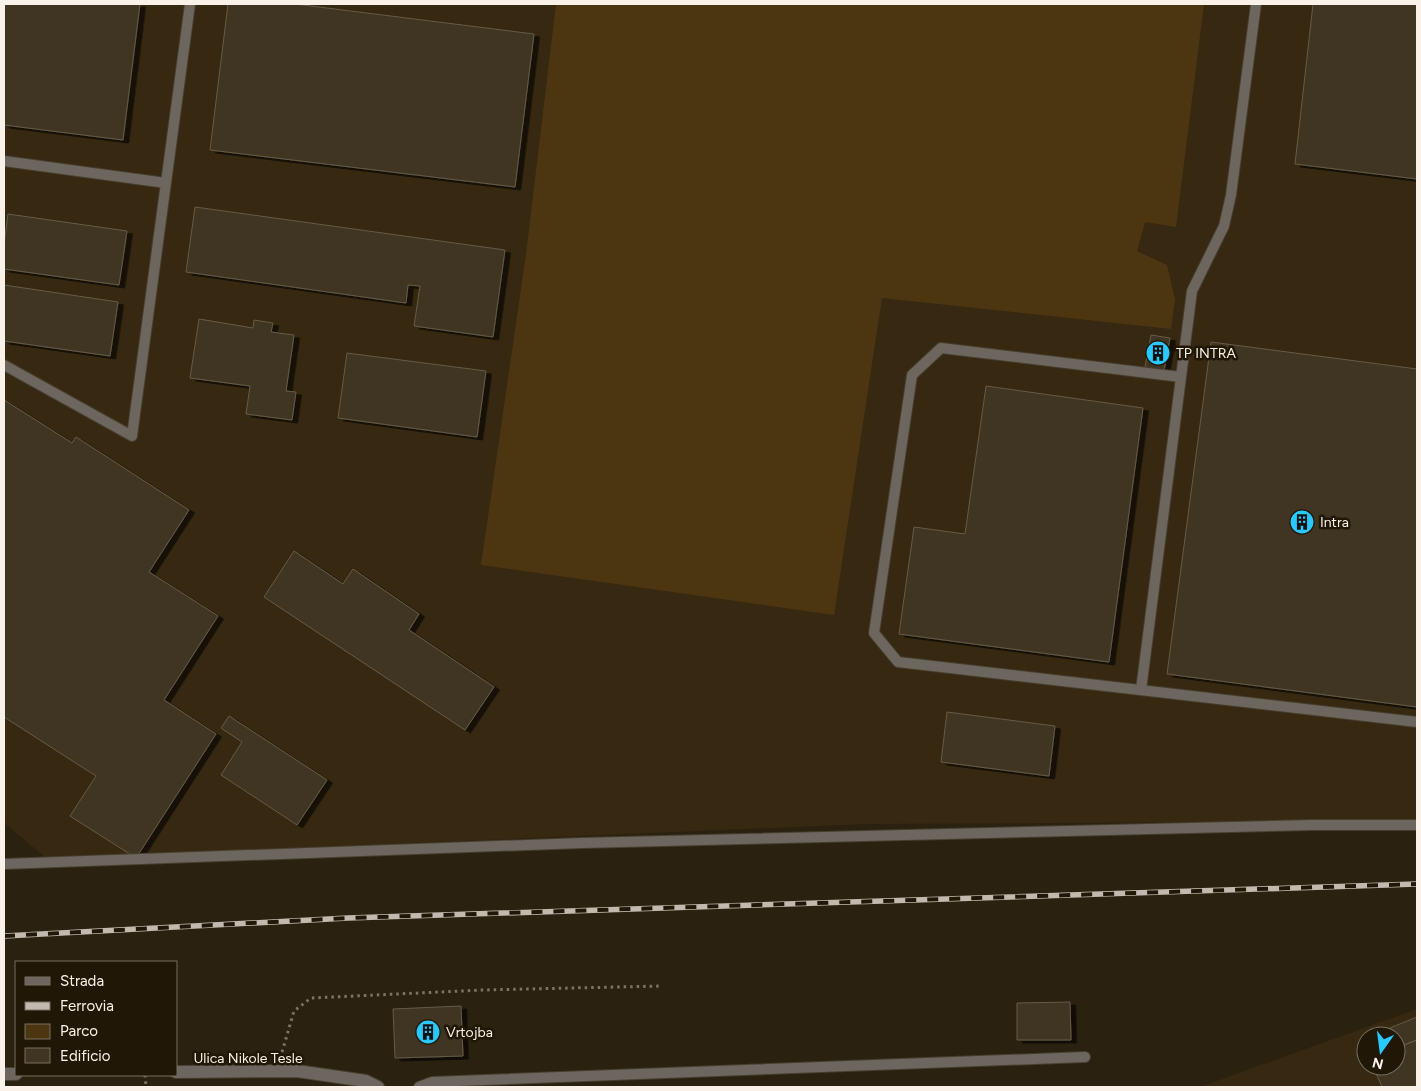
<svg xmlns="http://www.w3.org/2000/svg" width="1421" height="1091" viewBox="0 0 1421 1091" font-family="Figtree,sans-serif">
  <defs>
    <filter id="shadow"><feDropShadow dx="5.5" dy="3" stdDeviation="0" flood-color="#0009"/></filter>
  </defs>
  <rect width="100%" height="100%" fill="#2b2110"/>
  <path fill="#362811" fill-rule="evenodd" d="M4,4H1417V821L867,824L147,854L45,857L4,823Z
    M1417,1009V1087H1200ZM1366,1036H1396V1066H1366Z"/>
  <path fill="#4c3612" d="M556,4H1204L1176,227L1145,222L1137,251L1167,265L1175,299L1171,329L882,298L834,615L481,565L526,254Z"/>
  <path fill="#403523" stroke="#665a48" filter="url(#shadow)" d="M4,4H140L123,140L4,125Z
    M228,4H295L534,34L515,187L210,150Z
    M1313,4H1417V179L1295,164Z
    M195,207L505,250L493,337L414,326L420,286L408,285L406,303L186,272Z
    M8,214L127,231L119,285L4,269V245Z
    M4,285L118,302L110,356L4,341Z
    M199,319L253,328L254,320L273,323L271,332L294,335L286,391L296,392L292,420L246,414L250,386L190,378Z
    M1151,335L1170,338L1164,371L1145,367Z
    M1211,342L1417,369V707L1167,674Z
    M347,353L486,371L477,437L338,418Z
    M986,386L1143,408L1109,662L899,634L914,527L965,534Z
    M4,400L72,443L76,437L189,510L149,572L218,616L164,700L216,734L136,858L70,816L96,776L4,717Z
    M294,551L343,584L353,569L419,614L409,630L494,687L465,730L264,597Z
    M947,712L1055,726L1049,776L941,762Z
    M229,716L327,780L297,825L221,775L242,742L221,728Z
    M1070,1002L1071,1040H1017V1003Z
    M461,1006L463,1056L395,1058L393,1009Z
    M1417,1017V1040L1396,1048V1036H1370Z
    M1417,1040V1087H1382L1373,1066H1396V1048Z"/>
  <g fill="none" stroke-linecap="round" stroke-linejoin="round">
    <defs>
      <path id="service" d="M4,161L166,183
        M4,365L132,436L190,4
        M1181,377L941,348L912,375L874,633L898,662L1417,722
        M1141,690L1192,291L1224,226L1231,195L1256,4
        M4,864L582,843L1312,825H1417
        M419,1087L432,1082L1085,1057"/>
      <path id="minor" d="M176,1072L297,1071L366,1081L378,1087
        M4,1074H16"/>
    </defs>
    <use href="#service" stroke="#483e2e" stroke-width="12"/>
    <use href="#minor" stroke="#483e2e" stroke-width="14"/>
    <path stroke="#7e7466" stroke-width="3" stroke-dasharray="2.5 4" stroke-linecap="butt" d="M282,1052L294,1011L311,998L483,990L662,986
      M145,1075L146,1087"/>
    <use href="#service" stroke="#6c665e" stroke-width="10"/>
    <use href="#minor" stroke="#6c665e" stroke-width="12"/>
    <defs>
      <path id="rail" d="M4,936L348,918L1417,884"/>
    </defs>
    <use href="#rail" stroke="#c2baae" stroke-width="5.5"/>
    <use href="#rail" stroke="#211707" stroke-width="4" stroke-dasharray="11" stroke-linecap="butt"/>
  </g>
  <defs>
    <symbol id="building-disc" viewBox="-11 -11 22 22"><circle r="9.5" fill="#29c8ff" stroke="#211707"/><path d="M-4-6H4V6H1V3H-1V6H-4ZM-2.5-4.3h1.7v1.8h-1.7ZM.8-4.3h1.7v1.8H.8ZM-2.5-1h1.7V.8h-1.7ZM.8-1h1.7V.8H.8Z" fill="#111"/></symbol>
  </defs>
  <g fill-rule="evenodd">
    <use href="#building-disc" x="1144" y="339" width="28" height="28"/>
    <use href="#building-disc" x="1288" y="508" width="28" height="28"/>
    <use href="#building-disc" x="414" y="1018" width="28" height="28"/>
  </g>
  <g text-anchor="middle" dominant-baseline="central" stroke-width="5" stroke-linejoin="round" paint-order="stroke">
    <g font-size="14" fill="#faf2e8" stroke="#211707" text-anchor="start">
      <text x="1176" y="353">TP INTRA</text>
      <text x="1320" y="522">Intra</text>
      <text x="446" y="1032">Vrtojba</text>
    </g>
    <g font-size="14" fill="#faf2e8" stroke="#211707">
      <text x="248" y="1058">Ulica Nikole Tesle</text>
    </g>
  </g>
  <rect width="1421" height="1091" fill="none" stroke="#faf2e8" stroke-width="10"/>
  <rect x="15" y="961" width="162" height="115" fill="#211707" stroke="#786f61"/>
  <rect x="25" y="977" width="25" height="8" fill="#6c665e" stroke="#786f61"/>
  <text x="60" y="986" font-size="15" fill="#faf2e8">Strada</text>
  <rect x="25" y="1002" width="25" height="8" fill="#c2baae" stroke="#786f61"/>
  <text x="60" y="1011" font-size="15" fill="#faf2e8">Ferrovia</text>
  <rect x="25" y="1024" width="25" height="15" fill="#4c3612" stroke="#786f61"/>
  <text x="60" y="1036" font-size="15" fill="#faf2e8">Parco</text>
  <rect x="25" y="1048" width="25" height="15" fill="#403523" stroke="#786f61"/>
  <text x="60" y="1061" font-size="15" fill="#faf2e8">Edificio</text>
  <g transform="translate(1381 1051) rotate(194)"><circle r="24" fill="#211707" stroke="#786f61"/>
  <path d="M0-4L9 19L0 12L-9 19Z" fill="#29c8ff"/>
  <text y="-8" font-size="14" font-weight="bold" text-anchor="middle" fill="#faf2e8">N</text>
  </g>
</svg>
